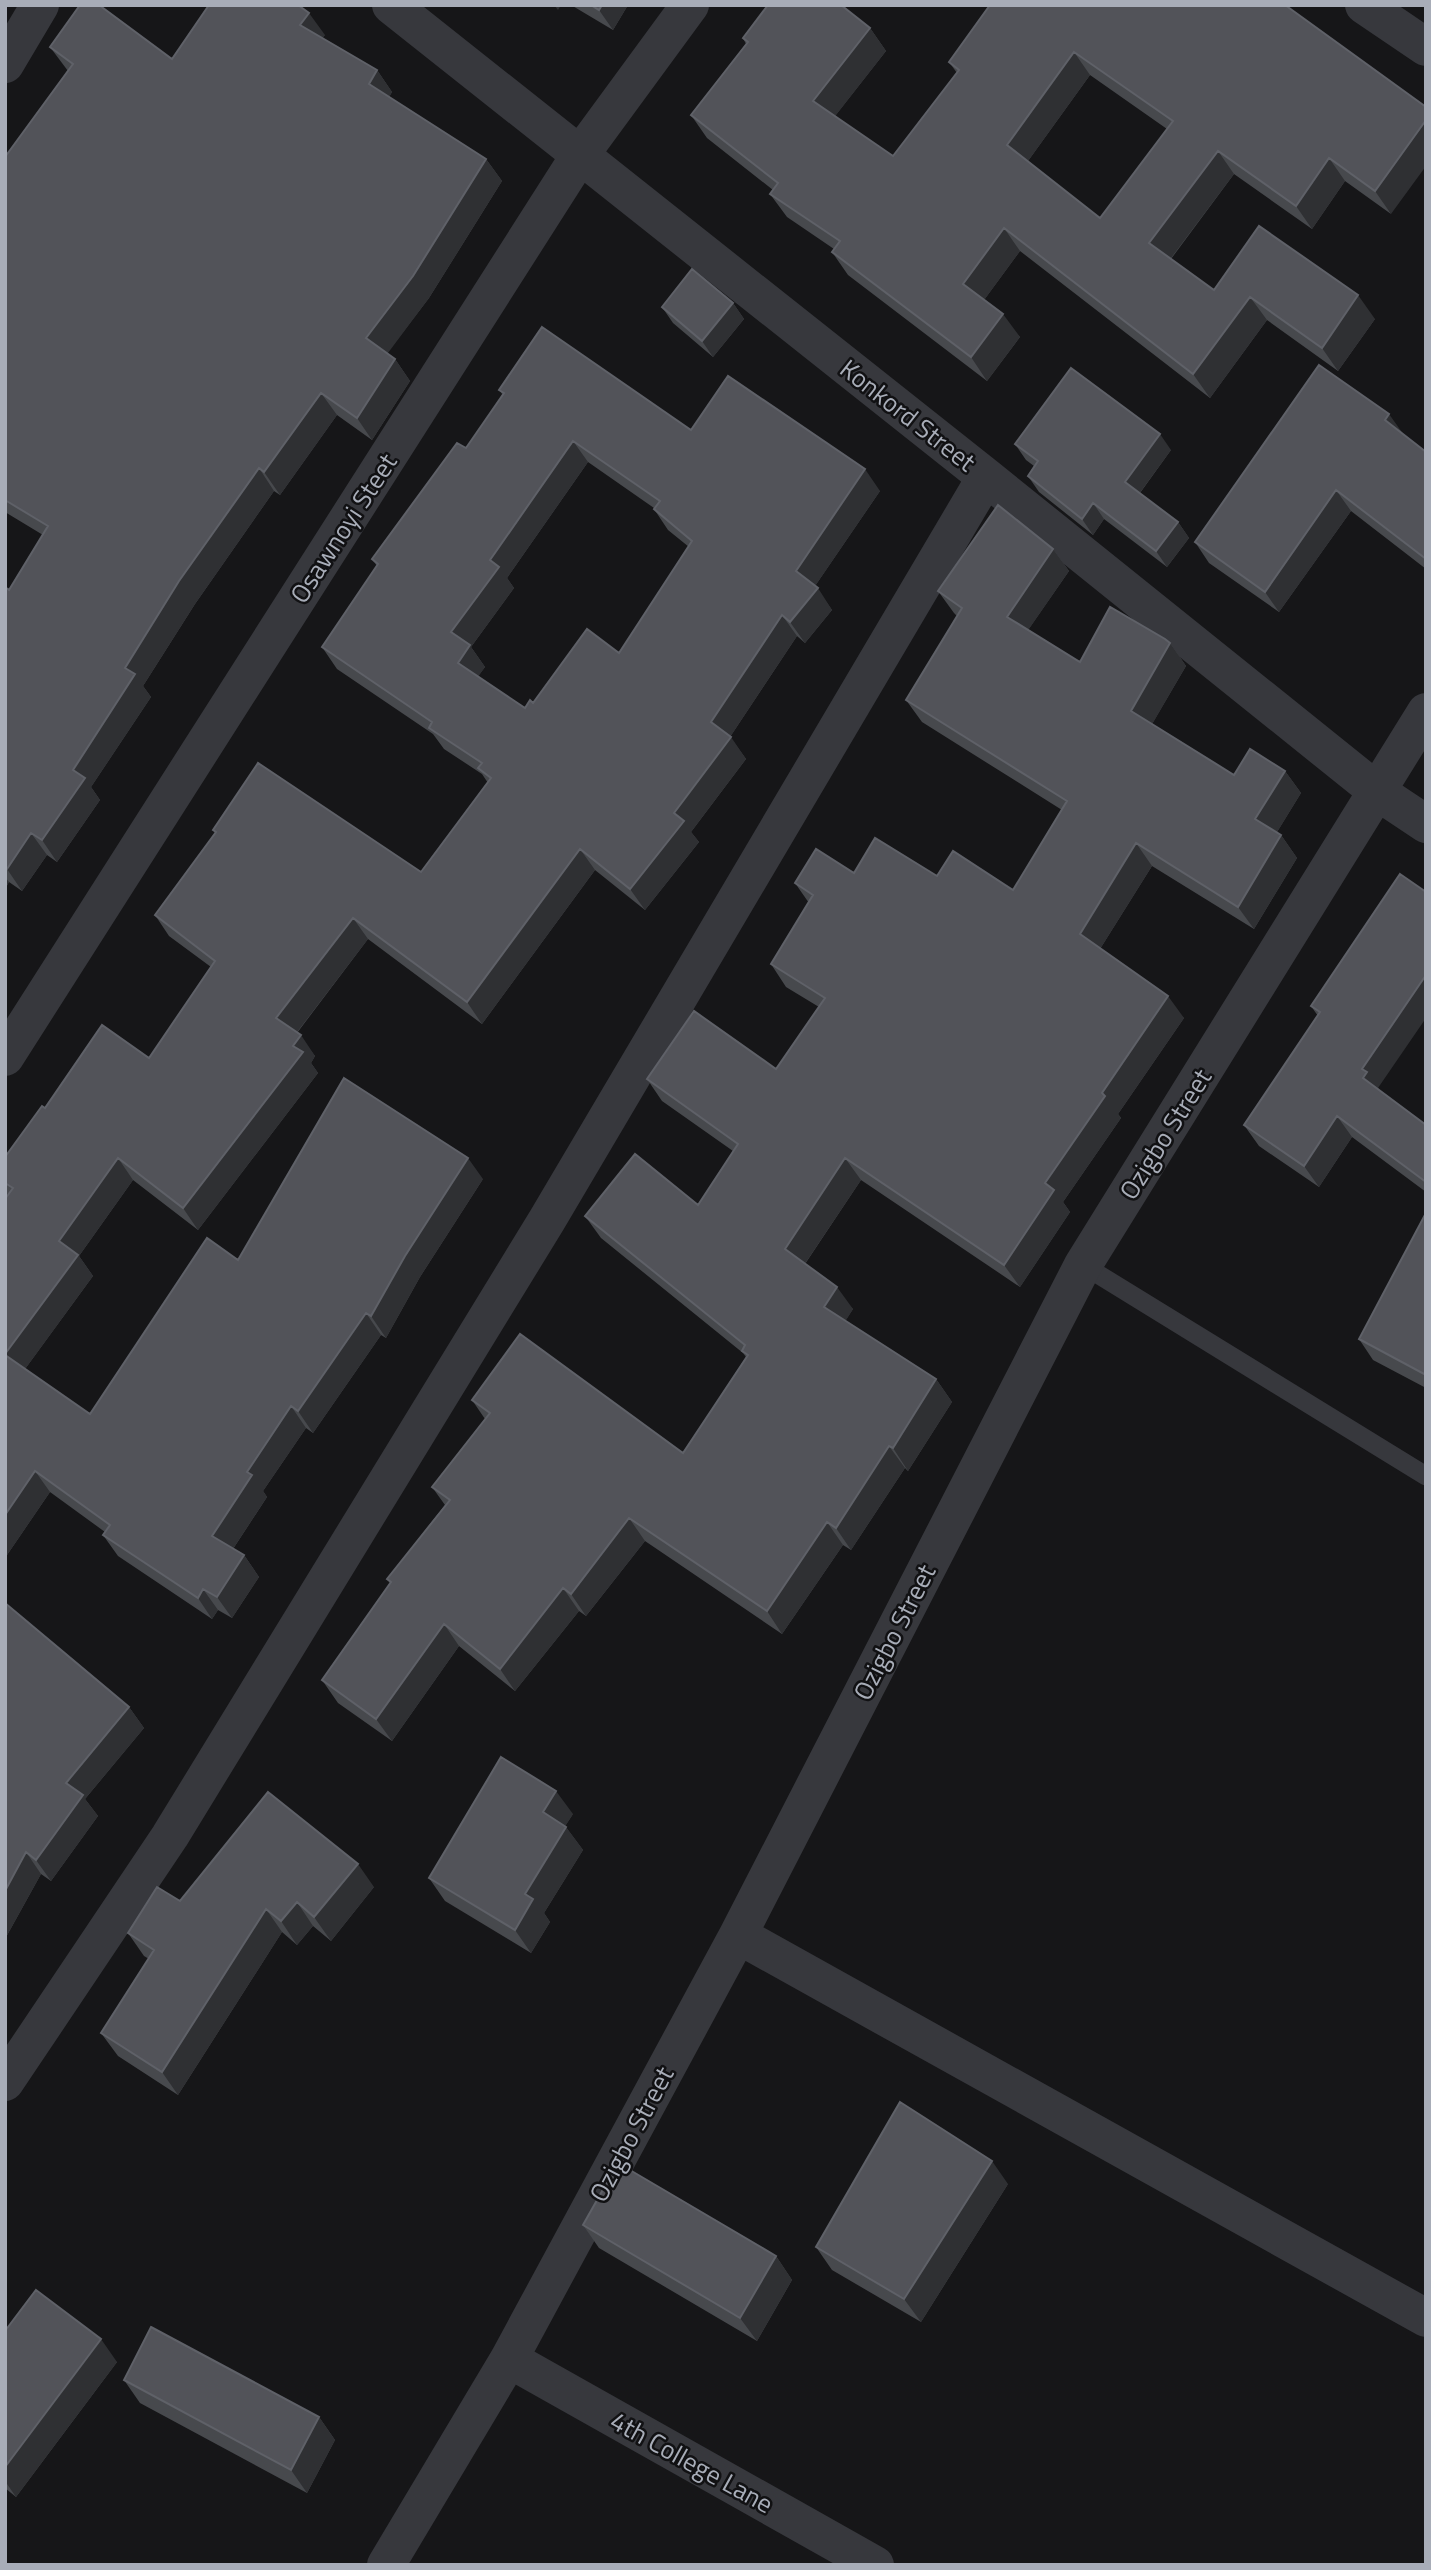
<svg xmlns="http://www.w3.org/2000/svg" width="1431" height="2570" viewBox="0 0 1431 2570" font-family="'Titillium Web',sans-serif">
  <rect width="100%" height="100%" fill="#161618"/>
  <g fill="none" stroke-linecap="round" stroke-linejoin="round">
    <path stroke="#37383d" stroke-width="19" d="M1083,1265L1426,1476"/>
    <path stroke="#37383d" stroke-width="38" d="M391,5L986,477L1378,792L1426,824
      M1364,5L1426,47
      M5,64L40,5
      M5,1057L580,155L690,5
      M738,1935L1426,2318
      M5,2082L170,1836L547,1220L986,477
      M509,2359L875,2565
      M386,2565L509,2359L738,1935L1083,1265L1426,712"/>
  </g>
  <path fill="#47494d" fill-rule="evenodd" d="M571,5H628L613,30Z
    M1285,5L1391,214L1345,181L1312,229L1234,174L1171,259L1214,290L1375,319L1338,371L1267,320L1210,398L1020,251L984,300L1020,337L987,381L848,275L832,252L834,249L787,217L770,194L773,190L707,138L691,115L746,44L743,38L870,28L886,51L835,116L893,156L957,73L949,62ZM1090,75L1167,129L1100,218L1028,161Z
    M325,35L322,38L377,70L392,92L389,97L486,159L502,181L429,298L387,353L395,359L410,381L372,440L337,415L280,495L274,491L195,604L143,686L151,697L91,787L100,800L57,862L47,855L22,891L9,882L5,889V587L9,590L43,535L5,512V157L68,71L50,47L172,59Z
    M733,303L744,319L713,357L673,323L662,307Z
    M499,390L691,430L880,491L815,586L832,610L805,643L797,636L730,737L746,759L691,832L699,842L645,910L595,870L482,1024L368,939L297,1033L315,1056L311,1063L318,1073L198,1230L133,1180L79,1256L93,1276L25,1369L90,1414L238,1260L483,1179L420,1277L386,1338L381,1335L313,1433L306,1428L263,1491L267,1497L233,1549L244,1555L259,1577L232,1618L218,1610L212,1619L118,1556L103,1535L105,1532L50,1492L5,1558V1199L8,1195L5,1191V1157L45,1108L149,1058L211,967L169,936L155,915L215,833L213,830L421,872L488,783L482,774L444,749L433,734L337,669L322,647L377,566L372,559L466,448L503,395ZM588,462L654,508V509L668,530L689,547L619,653L525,708L478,676L485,667L471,647L514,588L507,578Z
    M1403,434L1426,452V569L1351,511L1279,612L1209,563L1195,542Z
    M1015,444L1171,450L1140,493L1178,522L1189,538L1167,567L1104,519L1093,535L1039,492L1028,476L1034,466L1026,460Z
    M1053,549L1069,571L1028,630L1080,662L1170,643L1186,666L1152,724L1234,775L1285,771L1301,793L1277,832L1281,835L1297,858L1254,929L1152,866L1100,949L1184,1018L1118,1114L1121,1118L1063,1202L1070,1212L1020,1287L861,1180L805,1264L853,1309L845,1321L936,1379L952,1402L908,1471L905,1468L851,1550L843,1545L782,1634L645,1541L586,1616L579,1611L515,1691L459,1646L392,1741L338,1703L322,1680L390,1583L387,1579L445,1505L432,1487L485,1419L472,1400L683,1453L746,1357L743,1353L601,1238L585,1216L698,1205L733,1151L662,1101L647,1079L776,1069L819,1007L786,987L771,964L809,903L795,883L854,873L937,876L1013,890L1062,810L922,722L906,700L957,616L954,613L938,591Z
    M1400,874L1378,1088L1380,1092L1426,1125V1192L1352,1137L1319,1187L1259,1146L1244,1125L1318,1016L1311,1006Z
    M1426,1213V1388L1373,1360L1359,1339Z
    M5,1603L129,1707L144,1728L85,1799L98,1816L51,1881L41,1874L5,1939Z
    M573,1814L565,1826L583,1850L544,1913L550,1922L531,1953L445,1901L429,1878Z
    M374,1887L331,1941L313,1926L297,1945L282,1932L178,2095L118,2056L101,2033L149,1959L144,1956L128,1933L180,1901Z
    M1008,2184L921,2322L832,2270L816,2247Z
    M583,2225L776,2256L792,2280L757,2341L599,2248Z
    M5,2331L117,2362L16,2497L5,2488Z
    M124,2380L319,2417L335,2440L307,2493L140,2403Z"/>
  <path fill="#2f3033" d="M554,5H561L558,10Z
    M602,5H628L613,30L599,10Z
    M309,13L325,35L316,48L300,25Z
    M870,28L886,51L829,124L813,101Z
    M1074,52L1090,75L1023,168L1007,145Z
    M377,70L392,92L384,106L369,84Z
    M1426,120V166L1391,214L1375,191Z
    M1218,151L1234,174L1165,266L1149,243Z
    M1329,158L1345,181L1312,229L1296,206Z
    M486,159L502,181L429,298L382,361L366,338Z
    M1004,228L1020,251L979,307L963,284Z
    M1358,295L1375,319L1338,371L1322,348Z
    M1250,297L1267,320L1210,398L1193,374Z
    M733,303L744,319L713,357L702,341Z
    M1003,314L1020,337L987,381L971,357Z
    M395,359L410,381L372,440L357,418Z
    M321,393L337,415L280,495L264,472Z
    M1389,414L1404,435L1385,420Z
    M1160,434L1171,450L1136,498L1125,482Z
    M573,441L588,462L507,578L514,588L471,647L485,667L473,684L458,663L451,632L490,560Z
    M259,468L274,491L195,604L143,686L151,697L91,787L100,800L57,862L42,840L73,770L125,668L179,581Z
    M865,469L880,491L811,592L796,571Z
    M1336,490L1351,511L1279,612L1265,592Z
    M1093,503L1104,519L1093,535L1082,519Z
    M1178,522L1189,538L1167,567L1156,551Z
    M1053,549L1069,571L1022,639L1007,617Z
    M818,588L832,610L805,643L790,622Z
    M782,615L797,636L726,743L711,722Z
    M1170,643L1186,666L1147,733L1131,711Z
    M731,737L746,759L691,832L699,842L645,910L630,889L674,813Z
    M1285,771L1301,793L1271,842L1255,819Z
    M31,833L47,855L22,891L7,869Z
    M1281,835L1297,858L1254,929L1238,907Z
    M1136,843L1152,866L1095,957L1080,934Z
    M580,849L595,870L482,1024L467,1002Z
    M5,877L9,882L5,889Z
    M353,918L368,939L291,1040L276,1018Z
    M1426,975V1018L1378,1088L1382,1093L1363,1078L1362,1069Z
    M1168,996L1184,1018L1118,1114L1121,1118L1063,1202L1070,1212L1020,1287L1004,1265L1045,1183L1102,1093Z
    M301,1035L315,1056L311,1063L318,1073L198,1230L183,1208Z
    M1337,1116L1352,1137L1319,1187L1304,1166Z
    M118,1158L133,1180L79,1256L93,1276L20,1376L5,1355L59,1241Z
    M468,1158L483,1179L420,1277L386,1338L371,1316L405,1256Z
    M845,1158L861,1180L800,1271L785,1249Z
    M837,1287L853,1309L840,1330L824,1307Z
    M366,1313L381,1335L313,1433L298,1411Z
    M936,1379L952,1402L908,1471L893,1448Z
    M291,1406L306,1428L263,1491L267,1497L227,1558L212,1536L247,1472Z
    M889,1446L905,1468L851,1550L836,1528Z
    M35,1471L50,1492L5,1558V1515Z
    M629,1518L645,1541L586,1616L571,1594Z
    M827,1522L843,1545L782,1634L767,1611Z
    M244,1555L259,1577L232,1618L217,1597Z
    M563,1588L579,1611L515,1691L500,1669Z
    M203,1589L218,1610L212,1619L198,1598Z
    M444,1624L459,1646L392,1741L376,1719Z
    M129,1707L144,1728L85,1799L98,1816L51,1881L36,1860L66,1783Z
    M556,1791L573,1814L559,1836L543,1812Z
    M566,1827L583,1850L544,1913L550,1922L531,1953L515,1930L525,1894Z
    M26,1852L41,1874L5,1939V1891Z
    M358,1864L374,1887L331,1941L314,1917Z
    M297,1902L313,1926L297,1945L281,1921Z
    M266,1909L282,1932L178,2095L162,2072Z
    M992,2161L1008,2184L921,2322L904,2299Z
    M776,2256L792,2280L757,2341L740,2318Z
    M101,2339L117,2362L16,2497L5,2481V2467Z
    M319,2417L335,2440L307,2493L291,2470Z"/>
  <path fill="#525359" stroke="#5f6168" stroke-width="2" fill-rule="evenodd" d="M80,5H99L172,59L209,5H298L309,13L300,25L377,70L369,84L486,159L413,276L366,338L395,359L357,418L321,393L264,472L259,468L179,581L125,668L135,674L73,770L85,778L42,840L31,833L7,869L5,868V587L9,590L48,526L5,500V157L73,64L50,47Z
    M591,5H602L599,10Z
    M768,5H841L870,28L813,101L893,156L959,70L949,62L990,5H1285L1426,107V120L1375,191L1329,158L1296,206L1218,151L1149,243L1214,290L1259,226L1358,295L1322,348L1250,297L1193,374L1004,228L963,284L1003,314L971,357L832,252L840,241L770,194L778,183L691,115L748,42L743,38ZM1074,52L1173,121L1100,218L1007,145Z
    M692,269L733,303L702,341L662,307Z
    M542,327L691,430L728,376L865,469L796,571L818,588L790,622L782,615L711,722L731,737L674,813L684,821L630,889L580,849L467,1002L353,918L276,1018L301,1035L293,1046L303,1052L183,1208L118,1158L59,1241L78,1255L5,1354V1199L13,1188L5,1183V1157L42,1106L45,1108L102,1025L149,1058L215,961L155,915L216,832L213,830L258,763L421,872L491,778L478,768L482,763L429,728L432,722L322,647L378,564L372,559L457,443L466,448L504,393L499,390ZM573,441L660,501L654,509L692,541L619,653L587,629L533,703L530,700L525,708L458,663L470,645L451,632L499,567L490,560Z
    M1319,365L1389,414L1385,420L1426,452V559L1336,490L1265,592L1195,542Z
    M1071,368L1160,434L1125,482L1178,522L1156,551L1093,503L1082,519L1028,476L1038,461L1015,444Z
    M998,505L1053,549L1007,617L1080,662L1110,607L1165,639L1170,643L1131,711L1234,775L1250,749L1285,771L1255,819L1281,835L1238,907L1136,843L1080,934L1168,996L1102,1093L1105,1096L1045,1183L1054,1190L1004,1265L845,1158L785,1249L837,1287L824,1307L936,1379L893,1448L889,1446L836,1528L827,1522L767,1611L629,1518L571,1594L563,1588L500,1669L444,1624L376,1719L322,1680L391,1582L387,1579L450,1500L432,1487L490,1413L472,1400L520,1334L683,1453L748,1355L742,1351L745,1345L585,1216L635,1154L698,1205L738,1144L647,1079L694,1011L776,1069L825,998L771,964L813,895L795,883L816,849L854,873L875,838L937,876L953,851L1013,890L1067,801L906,700L962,608L938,591Z
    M1400,874L1426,892V975L1362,1069L1367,1072L1363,1078L1426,1125V1182L1337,1116L1304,1166L1244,1125L1320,1012L1311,1006Z
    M344,1078L468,1158L405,1256L371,1316L366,1313L298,1411L291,1406L247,1472L252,1475L212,1536L244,1555L217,1597L203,1589L198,1598L103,1535L110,1525L35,1471L5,1515V1355L90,1414L207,1238L238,1260Z
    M1426,1213V1375L1359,1339Z
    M5,1603L129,1707L66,1783L83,1795L36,1860L26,1852L5,1891Z
    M501,1757L556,1791L543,1812L566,1827L525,1894L533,1899L515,1930L429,1878Z
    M268,1792L358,1864L314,1917L297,1902L281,1921L266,1909L162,2072L101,2033L154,1950L128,1933L157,1887L180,1901Z
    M900,2102L992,2161L904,2299L816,2247Z
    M618,2163L776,2256L740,2318L583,2225Z
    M36,2290L101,2339L5,2467V2331Z
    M151,2327L319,2417L291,2470L124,2380Z"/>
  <g text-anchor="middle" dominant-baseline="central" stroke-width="5" stroke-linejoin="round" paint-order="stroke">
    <g font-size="26" fill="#a8adb8" stroke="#111113">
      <text transform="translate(908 415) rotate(38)">Konkord Street</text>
      <text transform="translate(343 528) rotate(-57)">Osawnoyi Steet</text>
      <text transform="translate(1165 1134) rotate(-58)">Ozigbo Street</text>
      <text transform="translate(894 1632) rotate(-63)">Ozigbo Street</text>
      <text transform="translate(631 2134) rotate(-62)">Ozigbo Street</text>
      <text transform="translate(692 2462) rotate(29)">4th College Lane</text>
    </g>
  </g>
  <rect width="1431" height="2570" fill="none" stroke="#a8adb8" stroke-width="14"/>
</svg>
